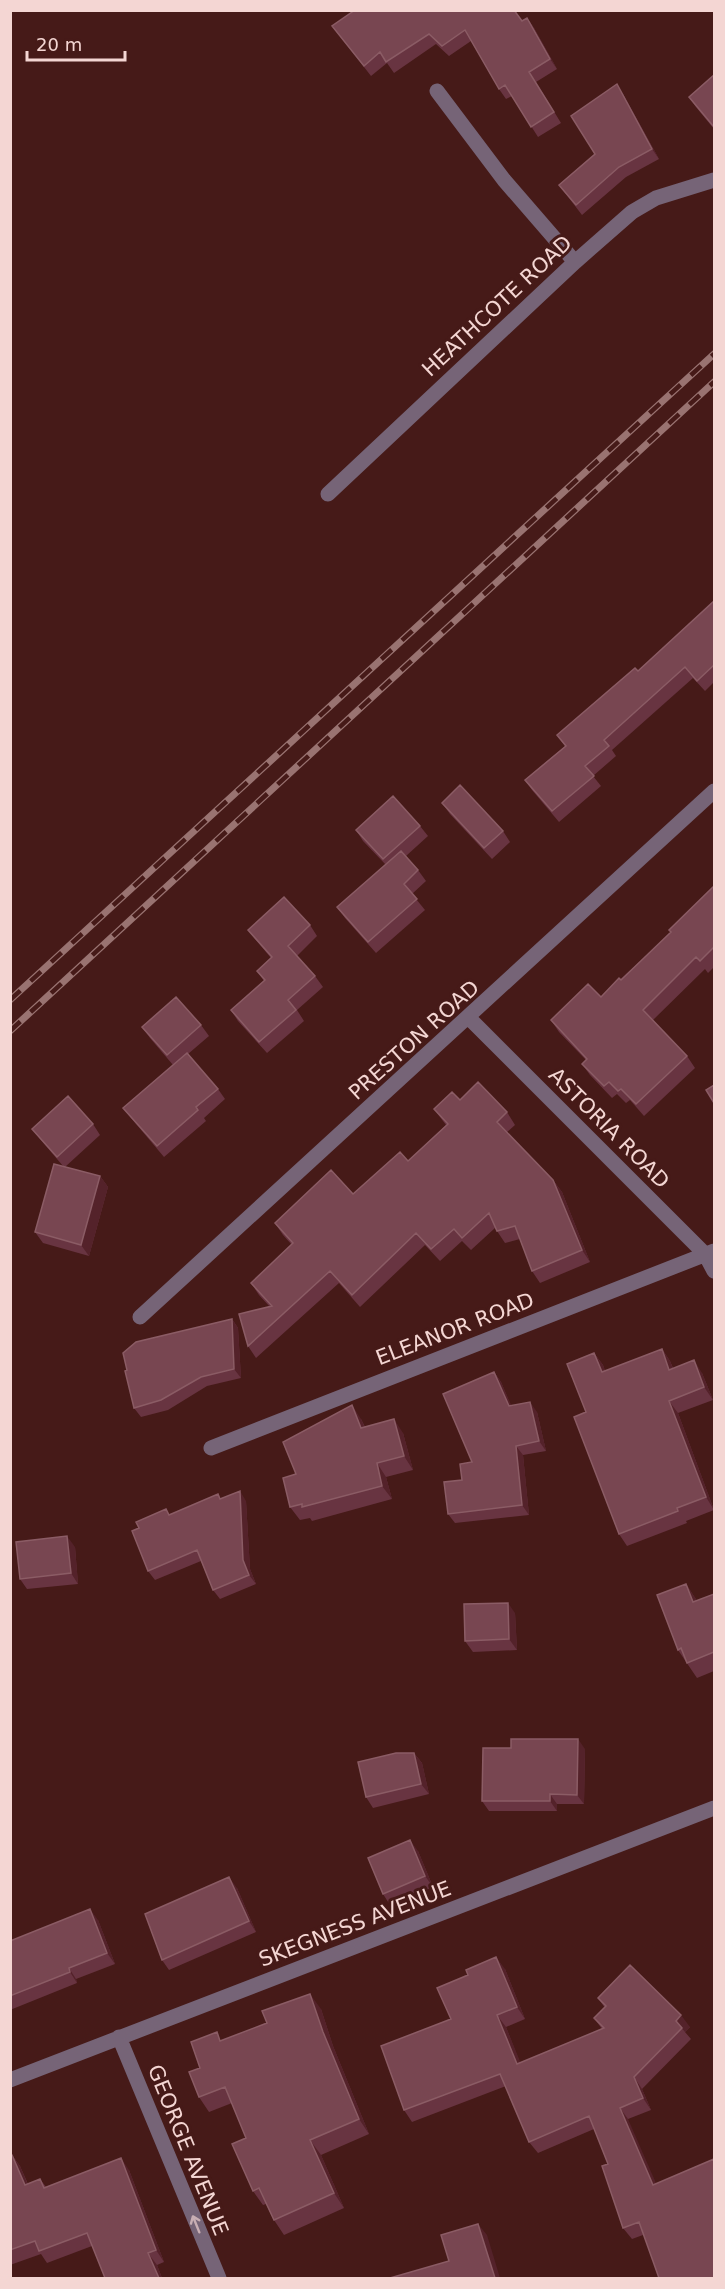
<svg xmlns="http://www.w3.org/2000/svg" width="725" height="2289" viewBox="0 0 725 2289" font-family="'DejaVu Sans',sans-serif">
  <rect width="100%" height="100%" fill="#461a18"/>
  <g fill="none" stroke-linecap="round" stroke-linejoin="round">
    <path stroke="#766477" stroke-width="15" d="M437,91L504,180L575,262
      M328,494L575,262L632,212L656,198L714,180
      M469,1018L705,1254L714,1271
      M140,1317L714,791
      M211,1448L714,1251
      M119,2037L219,2278
      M10,2080L714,1808"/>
    <defs>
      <path id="rail" d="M10,1000L714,354
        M10,1031L714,382"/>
    </defs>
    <use href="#rail" stroke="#997371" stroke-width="7"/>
    <use href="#rail" stroke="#461a18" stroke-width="4.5" stroke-dasharray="14" stroke-linecap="butt"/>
  </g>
  <path fill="#683441" d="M527,18L534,28L557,69L536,82L561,123L538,137L512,96L506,99L499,89L471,41L449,56L436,44L394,73L387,63L371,76L332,26L522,21Z
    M714,75V129L696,107L689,97Z
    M623,94L659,159L626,177L582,215L559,185L595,154Z
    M714,601V682L705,691L693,678L612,750L616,756L593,776L601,786L559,822L532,790L525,780L565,746L557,735L638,671Z
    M442,803L503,831L510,842L492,859L450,814Z
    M420,826L428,836L406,856L418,870L426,881L412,894L425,910L376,953L345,918L337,907L386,865L363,841L356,830Z
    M714,886V967L708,973L705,969L653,1020L687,1056L695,1068L644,1116L630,1100L626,1103L617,1094L612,1098L590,1075L582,1064L586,1060L559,1032L551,1020L601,997L671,933Z
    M310,925L317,936L297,956L315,976L323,987L297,1010L304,1021L267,1053L238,1021L231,1010L264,981L257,971L271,958L256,940L248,930Z
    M201,1025L209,1036L188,1054L218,1089L225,1099L204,1118L206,1121L164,1157L131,1118L123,1108L173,1065L150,1038L142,1027Z
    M460,1100L507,1112L515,1125L507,1132L553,1180L562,1192L590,1262L540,1283L532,1271L520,1239L505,1243L495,1228L471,1250L462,1241L440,1261L425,1245L360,1307L339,1283L256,1358L248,1346L270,1307L259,1295L251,1283L292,1245L283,1235L275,1223L353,1194L408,1161L446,1125L434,1109Z
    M93,1124L100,1135L65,1167L100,1176L108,1187L89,1256L43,1243L35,1232L63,1166L40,1139L32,1129Z
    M232,1319L238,1328L241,1378L207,1386L168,1410L141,1417L134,1408Z
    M662,1349L670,1361L673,1368L702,1373L713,1400L678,1413L714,1510L686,1521L687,1523L627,1546L619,1534L586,1412L594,1353L603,1365L605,1371Z
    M494,1372L501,1382L511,1406L537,1412L546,1451L523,1455L529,1515L455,1523L448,1514L462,1480L472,1462Z
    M361,1419L365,1427L403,1433L413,1470L386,1477L392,1499L312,1521L310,1518L300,1520L290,1507L296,1474Z
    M221,1498L246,1501L250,1569L256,1584L220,1599L213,1590L201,1561L155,1580L148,1571L170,1514Z
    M75,1547L78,1584L27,1589L20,1579Z
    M686,1584L697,1601L714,1594V1671L697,1678L678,1650Z
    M515,1613L517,1650L473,1652L465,1641Z
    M585,1749L584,1804H557V1811H489L482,1801Z
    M414,1753L422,1763L429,1794L373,1808L366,1797Z
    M418,1851L433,1887L390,1905L383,1894Z
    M237,1888L256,1932L169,1970L162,1960Z
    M98,1920L115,1964L76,1979L77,1983L10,2010V1941Z
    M505,1969L525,2019L506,2027L520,2063L602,2029L594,2018L605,2008L598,1998L690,2027L685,2032L691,2039L642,2089L651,2110L628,2119L643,2235L632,2239L623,2228L608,2164L594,2129L538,2153L529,2142L506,2086L412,2122L404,2110L451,2019Z
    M321,2009L333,2046L369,2134L321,2155L344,2208L284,2235L274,2220L266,2204L263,2205L253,2191L246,2138L232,2103L209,2112L199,2097L200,2068L223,2040Z
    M10,2155H12L20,2166L28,2184L40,2179L46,2187L129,2170L164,2262L157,2265L162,2278H105L92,2246L47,2263L41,2254L10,2265Z"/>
  <path fill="#54222a" d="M527,18L534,28L557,69L550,59Z
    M617,84L623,94L659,159L652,149Z
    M100,1176L108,1187L89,1256L81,1245Z
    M553,1180L562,1192L590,1262L582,1250Z
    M232,1319L238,1328L241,1378L234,1369Z
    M662,1349L670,1361L678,1382L669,1370Z
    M594,1353L603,1365L610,1384L602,1372Z
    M694,1360L702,1373L713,1400L704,1387Z
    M494,1372L501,1382L516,1416L509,1406Z
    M669,1401L678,1413L714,1510L706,1497Z
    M530,1402L537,1412L546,1451L539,1441Z
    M352,1405L361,1419L371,1442L361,1428Z
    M394,1419L403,1433L413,1470L404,1456Z
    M516,1446L523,1455L529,1515L522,1505Z
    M377,1463L386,1477L392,1499L382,1486Z
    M240,1491L246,1501L250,1569L256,1584L249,1575L243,1560Z
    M67,1536L75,1547L78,1584L71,1573Z
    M686,1584L696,1599L703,1617L693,1602Z
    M508,1603L515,1613L517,1650L509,1639Z
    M578,1739L585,1749L584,1804L577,1795Z
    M414,1753L422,1763L429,1794L421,1784Z
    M550,1794L557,1804V1811L550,1801Z
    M410,1840L418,1851L433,1887L425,1876Z
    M229,1877L237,1888L256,1932L249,1921Z
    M90,1909L98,1920L115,1964L107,1953Z
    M496,1957L505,1969L525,2019L517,2007Z
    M69,1968L76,1979L77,1983L70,1972Z
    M310,1994L321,2009L333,2046L369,2134L359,2119L323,2032Z
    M497,2015L506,2027L526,2076L517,2064Z
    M681,2015L690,2027L685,2032L676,2021Z
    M634,2077L642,2089L651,2110L643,2098Z
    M620,2108L628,2119L662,2197L653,2185Z
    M310,2140L321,2155L344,2208L334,2193Z
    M12,2155L20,2166L33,2197L25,2185Z
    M121,2158L129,2170L164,2262L156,2250Z
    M478,2224L487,2235L500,2278H495Z
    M148,2253L157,2265L162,2278H159Z"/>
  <path fill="#784651" stroke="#8b5c65" stroke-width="1.5" d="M355,10H514L522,21L527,18L550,59L529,72L554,112L531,127L505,85L499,89L465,30L442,46L429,34L386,62L380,52L364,66L332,26Z
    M714,75V127L689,97Z
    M617,84L652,149L619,167L576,205L559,185L595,154L571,116Z
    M714,601V665L697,681L685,667L604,740L609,746L585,766L594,776L552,811L525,780L566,746L557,735L635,668L638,671Z
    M460,785L503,831L484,848L442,803Z
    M393,796L420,826L383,859L356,830Z
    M401,851L418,870L404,884L417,899L368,942L337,907Z
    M714,886V947L700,961L696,957L643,1010L687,1056L636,1104L621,1089L618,1091L609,1082L604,1086L582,1064L587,1059L551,1020L588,984L601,997L619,978L621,980L671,932L669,930Z
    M284,897L310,925L288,946L315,976L288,1000L296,1010L259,1042L231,1010L265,980L257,971L272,957L248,930Z
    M176,997L201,1025L167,1055L142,1027Z
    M187,1053L218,1089L196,1107L198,1110L157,1146L123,1108Z
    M478,1082L507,1112L497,1122L553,1180L582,1250L532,1271L515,1226L497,1231L489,1213L462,1238L454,1229L431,1249L416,1233L352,1295L330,1271L248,1346L239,1314L272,1306L251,1283L293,1243L275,1223L331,1170L353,1194L400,1152L408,1161L448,1124L434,1109L452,1092L460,1100Z
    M714,1085V1103L706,1090Z
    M68,1096L93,1124L57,1157L32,1129Z
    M54,1164L100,1176L81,1245L35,1232Z
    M232,1319L234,1369L201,1377L161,1400L134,1408L125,1371L127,1370L123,1353L136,1342Z
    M662,1349L669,1370L694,1360L704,1387L669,1401L706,1497L677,1508L678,1511L619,1534L574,1417L586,1412L567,1364L594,1353L602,1372Z
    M494,1372L509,1406L530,1402L539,1441L516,1446L522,1505L448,1514L444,1482L462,1480L460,1464L472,1462L443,1394Z
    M352,1405L361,1428L394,1419L404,1456L377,1463L382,1486L302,1507V1504L290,1507L283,1478L296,1474L283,1442Z
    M240,1491L243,1560L249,1575L213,1590L197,1550L148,1571L132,1531L139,1528L136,1522L166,1509L169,1515L218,1494L220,1499Z
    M67,1536L71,1573L20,1579L16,1542Z
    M686,1584L693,1602L714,1594V1652L687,1663L681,1648L678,1650L657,1595Z
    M508,1603L509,1639L465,1641L464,1604Z
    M511,1739H578L577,1795L550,1794V1801H482L483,1748H511Z
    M396,1753H414L421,1784L366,1797L358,1762Z
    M410,1840L425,1876L383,1894L368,1858Z
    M229,1877L249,1921L162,1960L145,1914Z
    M90,1909L107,1953L69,1968L70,1972L10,1996V1941Z
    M496,1957L517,2007L497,2015L517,2064L604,2028L594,2018L606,2006L598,1998L630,1965L681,2015L676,2021L682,2028L634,2077L643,2098L620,2108L653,2185L714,2159V2278H659L639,2222L623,2228L602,2166L608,2164L589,2116L529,2142L500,2074L404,2110L381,2046L451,2019L437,1988L468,1975L466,1970Z
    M310,1994L323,2032L359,2119L310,2140L334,2193L274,2220L259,2188L253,2191L232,2144L246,2138L225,2087L199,2097L189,2072L200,2068L191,2042L217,2032L220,2041L267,2023L262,2011Z
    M10,2155H12L25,2185L40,2179L44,2188L121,2158L156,2250L148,2253L159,2278H105L87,2233L39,2251L35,2241L10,2250Z
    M478,2224L495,2278H390L449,2261L441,2235Z"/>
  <defs><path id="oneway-shaft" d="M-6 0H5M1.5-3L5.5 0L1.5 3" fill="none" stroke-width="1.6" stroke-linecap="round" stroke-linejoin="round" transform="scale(1.5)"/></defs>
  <use stroke="#c8aeb3" href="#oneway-shaft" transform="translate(196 2224) rotate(-112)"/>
  <g text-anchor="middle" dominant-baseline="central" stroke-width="6" stroke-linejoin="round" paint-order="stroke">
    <g font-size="21" fill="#f4d6d3" stroke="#461a18">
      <text transform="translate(497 306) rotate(-43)">HEATHCOTE ROAD</text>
      <text transform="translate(414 1040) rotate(-42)">PRESTON ROAD</text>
      <text transform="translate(609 1128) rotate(45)">ASTORIA ROAD</text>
      <text transform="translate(455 1329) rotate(-21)">ELEANOR ROAD</text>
      <text transform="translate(355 1924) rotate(-21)">SKEGNESS AVENUE</text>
      <text transform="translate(188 2150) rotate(68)">GEORGE AVENUE</text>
    </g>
  </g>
  <rect width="725" height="2289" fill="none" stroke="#f4d6d3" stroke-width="24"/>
  <path d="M27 51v9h98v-9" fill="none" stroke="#f4d6d3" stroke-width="3"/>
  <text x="36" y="51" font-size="18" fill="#f4d6d3" stroke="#461a18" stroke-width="4.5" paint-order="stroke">20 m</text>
</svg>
